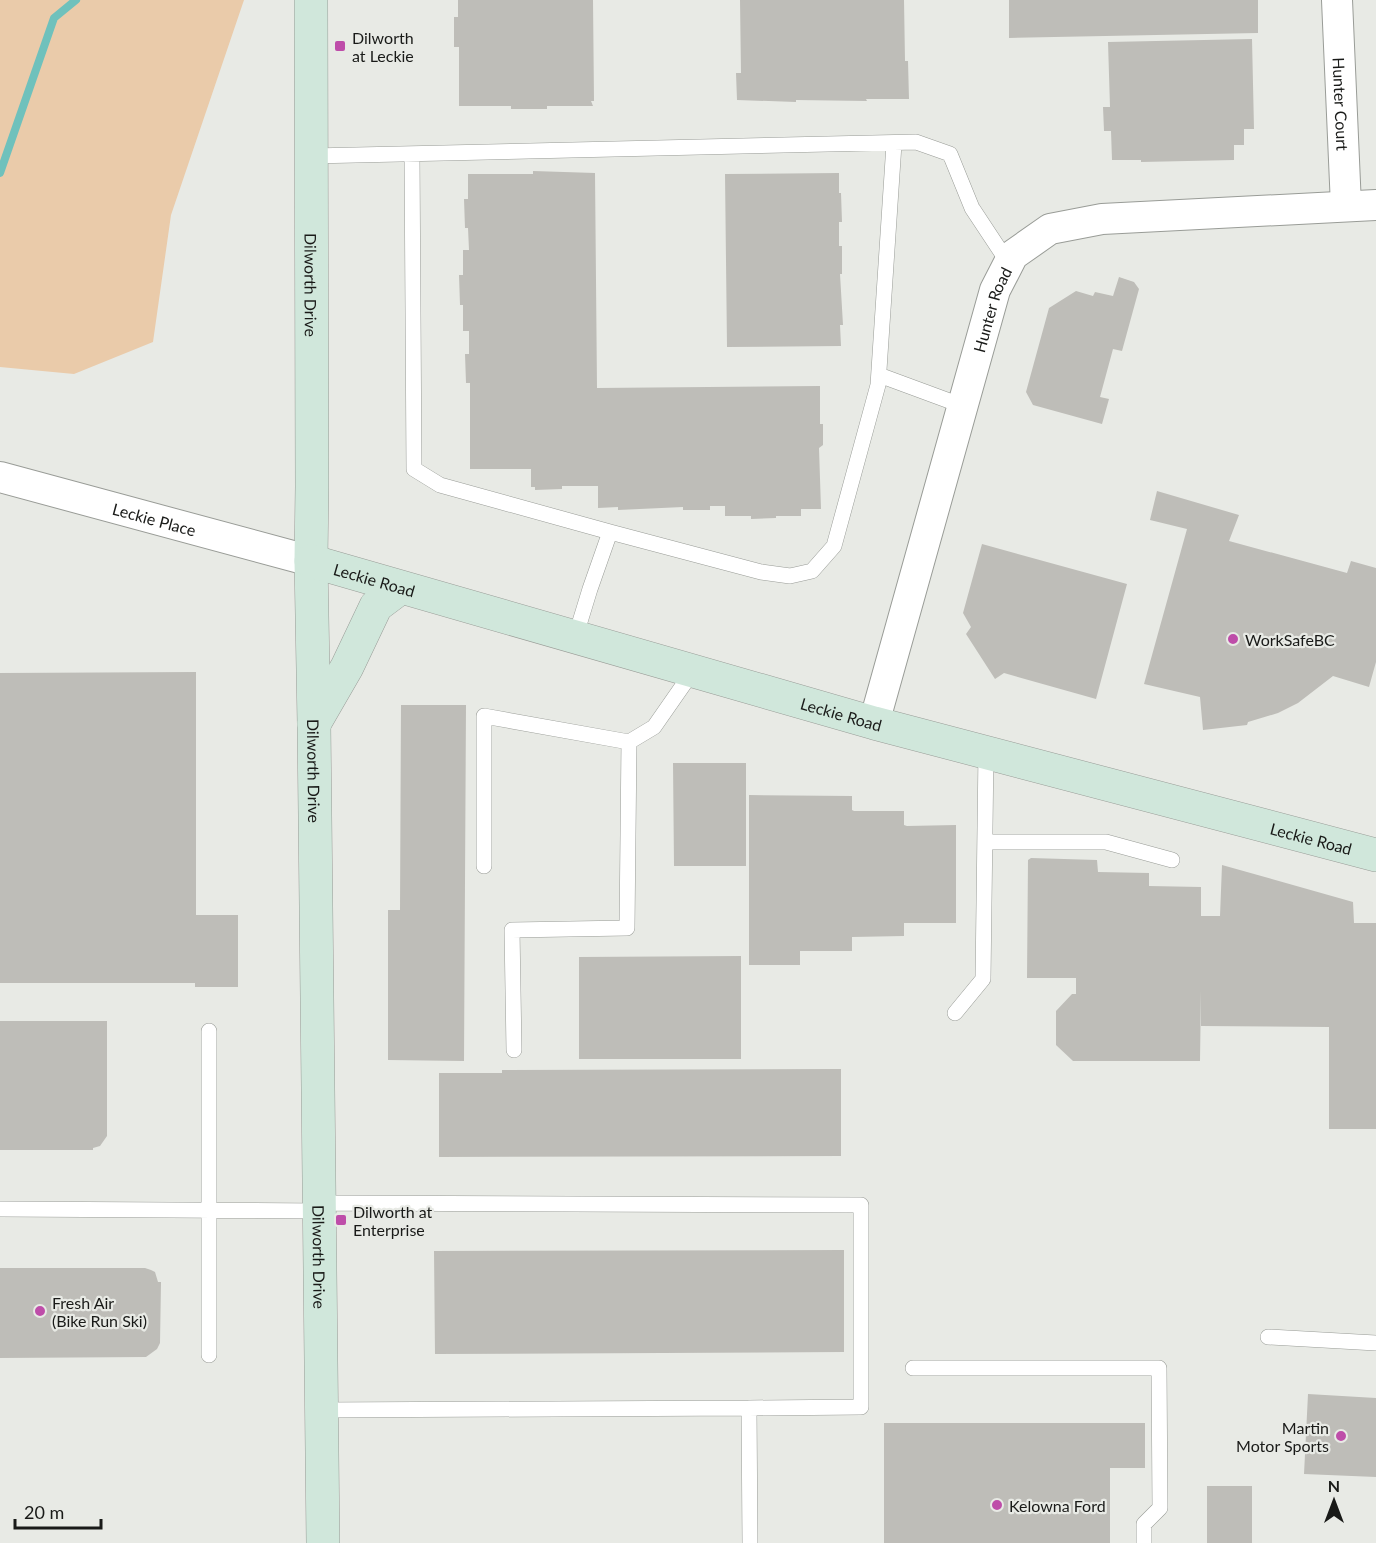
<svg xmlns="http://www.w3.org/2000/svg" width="1376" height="1543" viewBox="0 0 1376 1543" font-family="Lato,sans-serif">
  <rect width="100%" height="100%" fill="#e8eae5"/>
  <path fill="#eacbaa" d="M0,0H244L171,215L153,342L74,374L0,367Z"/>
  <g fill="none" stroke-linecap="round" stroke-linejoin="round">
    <path stroke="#6fc1bc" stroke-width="8" d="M0,173L54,18L76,0"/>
  </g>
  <path fill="#bebdb8" d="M458,0H593L594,101H591L593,106H547V109H511V106H459V47H454V17H458Z
    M740,0H904L905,61H908L909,99H866L867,101L796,100V102L737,100L736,73H741Z
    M1009,0H1258V33L1009,38Z
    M1252,39L1254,129H1244V145H1234V160L1141,162V160H1112L1111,131H1104L1103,107H1110L1108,42Z
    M533,171L595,173L597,388L820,386V424H823V445L819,448L821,509H801V516H776V518L751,519V516H725V506H710V510H683V507L618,510V507L598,508V486H562V489L535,490V487H531V469H470V383H466L465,354H469V331H463V305H460L459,275H463V250H469L468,228H465L464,199H468V174H533Z
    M839,173V193H841L842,222H839V246H842V274H840L843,325H840L841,346L727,347L725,174Z
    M1119,277L1134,282L1139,289L1122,351L1113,349L1100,397L1109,399L1102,424L1033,405L1026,392L1049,308L1076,291L1093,296L1095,292L1113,296Z
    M1157,491L1239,515L1229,541L1347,573L1351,561L1376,568V662L1369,687L1333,676L1298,703L1278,713L1248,722L1247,725L1203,730L1200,697L1144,684L1187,529L1150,520Z
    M982,544L1127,584L1096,699L1004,673L995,679L966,634L971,627L963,613Z
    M196,672V915H238V987H195V983H0V673Z
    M401,705H466L464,1061L388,1060V910H400Z
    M673,763H746V866H674Z
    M749,795L852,796V810L854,811H904V825L907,826L956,825V923H904V936L852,937V951H800V965H749Z
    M1031,858L1097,860L1098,872L1149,873V886L1201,887V916H1220L1222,865L1353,902L1354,923H1376V1129H1329V1027L1201,1026V990L1200,1061H1073L1056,1045V1011L1072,994H1076V978H1027L1028,860Z
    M741,956V1059H579V957Z
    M0,1021H107V1136L100,1146L93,1148V1150H0Z
    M841,1069V1156L439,1157V1073H502V1070Z
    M844,1250V1352L435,1354L434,1251Z
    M0,1268H145L151,1270L155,1272L158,1282H161L160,1343L157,1349L146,1357L0,1358Z
    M1308,1394L1376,1398V1477L1304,1474Z
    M884,1423H1145V1468H1110V1543H884Z
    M1207,1486H1252V1543H1207Z"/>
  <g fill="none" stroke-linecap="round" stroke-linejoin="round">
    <defs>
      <path id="lane" d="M412,155L414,469L440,485L610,532L590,589L575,638
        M312,156L916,142L950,154L972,208L1009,264
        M879,375L963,406
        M610,532L761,572L790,576L812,571L834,546L878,385L894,144
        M985,842H1106L1172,860
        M484,866V716L629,742
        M955,1013L983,979L986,752
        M209,1031V1355
        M514,1050L512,930L627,928L629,742L654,727L693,671
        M320,1203L861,1205V1407L749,1408
        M0,1209L320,1211
        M1268,1337L1376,1343
        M913,1368H1159L1160,1508L1144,1524V1543
        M322,1410L749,1408L750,1543"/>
      <g id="street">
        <path id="s1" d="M1337,0L1346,206"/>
        <path id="s2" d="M0,477L311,561"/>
        <path id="s3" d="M874,723L995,290L1013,255L1050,229L1102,219L1376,205"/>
      </g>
      <g id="secondary">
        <path id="s4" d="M311,0L312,486L311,561L314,724L323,1543"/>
        <path id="s5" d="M311,561L874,723L1376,855"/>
        <path d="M314,724L347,667L376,606L400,588"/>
      </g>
    </defs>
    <use href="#lane" stroke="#999c97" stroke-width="16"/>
    <use href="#street" stroke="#999c97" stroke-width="32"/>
    <use href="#secondary" stroke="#999c97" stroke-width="34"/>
    <use href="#lane" stroke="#fff" stroke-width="15"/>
    <use href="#street" stroke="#fff" stroke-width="30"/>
    <use href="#secondary" stroke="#d0e7db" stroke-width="33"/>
  </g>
  <g fill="#be4da9" stroke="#e8eae5" stroke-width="2">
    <rect x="334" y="40" width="12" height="12" rx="3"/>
    <circle cx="1233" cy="639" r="6"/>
    <rect x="335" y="1214" width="12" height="12" rx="3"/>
    <circle cx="40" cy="1311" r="6"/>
    <circle cx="1341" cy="1436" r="6"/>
    <circle cx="997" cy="1505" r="6"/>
  </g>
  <g text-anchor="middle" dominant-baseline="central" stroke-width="4.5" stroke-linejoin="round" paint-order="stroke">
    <g font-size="16" fill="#191a18" stroke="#e8eae5" text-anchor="start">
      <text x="352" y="37">Dilworth<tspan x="352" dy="18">at Leckie</tspan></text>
      <text x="1245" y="639">WorkSafeBC</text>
      <text x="353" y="1211">Dilworth at<tspan x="353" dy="18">Enterprise</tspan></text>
      <text x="52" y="1302">Fresh Air<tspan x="52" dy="18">(Bike Run Ski)</tspan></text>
      <text x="1329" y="1427" text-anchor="end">Martin<tspan x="1329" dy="18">Motor Sports</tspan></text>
      <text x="1009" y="1505">Kelowna Ford</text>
    </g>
    <g font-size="16" fill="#191a18" stroke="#e8eae5">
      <text stroke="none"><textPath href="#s1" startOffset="104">Hunter Court</textPath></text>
      <text stroke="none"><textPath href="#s4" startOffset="285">Dilworth Drive</textPath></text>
      <text stroke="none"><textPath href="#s3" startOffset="430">Hunter Road</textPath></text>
      <text stroke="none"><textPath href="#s2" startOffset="160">Leckie Place</textPath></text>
      <text stroke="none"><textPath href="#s5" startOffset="66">Leckie Road</textPath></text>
      <text stroke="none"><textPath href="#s5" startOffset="552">Leckie Road</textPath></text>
      <text stroke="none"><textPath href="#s4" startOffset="771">Dilworth Drive</textPath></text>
      <text stroke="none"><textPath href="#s5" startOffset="1038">Leckie Road</textPath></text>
      <text stroke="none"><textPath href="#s4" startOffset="1257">Dilworth Drive</textPath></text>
    </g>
  </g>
  <g transform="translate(1334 1501)" stroke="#e8eae5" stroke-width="4.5" paint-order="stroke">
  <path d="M0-4.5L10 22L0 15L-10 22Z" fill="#191a18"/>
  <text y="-9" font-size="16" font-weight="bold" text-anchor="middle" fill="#191a18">N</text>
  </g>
  <path d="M15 1519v9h86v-9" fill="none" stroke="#191a18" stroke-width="3"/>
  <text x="24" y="1519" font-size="18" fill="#191a18" stroke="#e8eae5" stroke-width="4.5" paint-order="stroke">20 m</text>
</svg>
